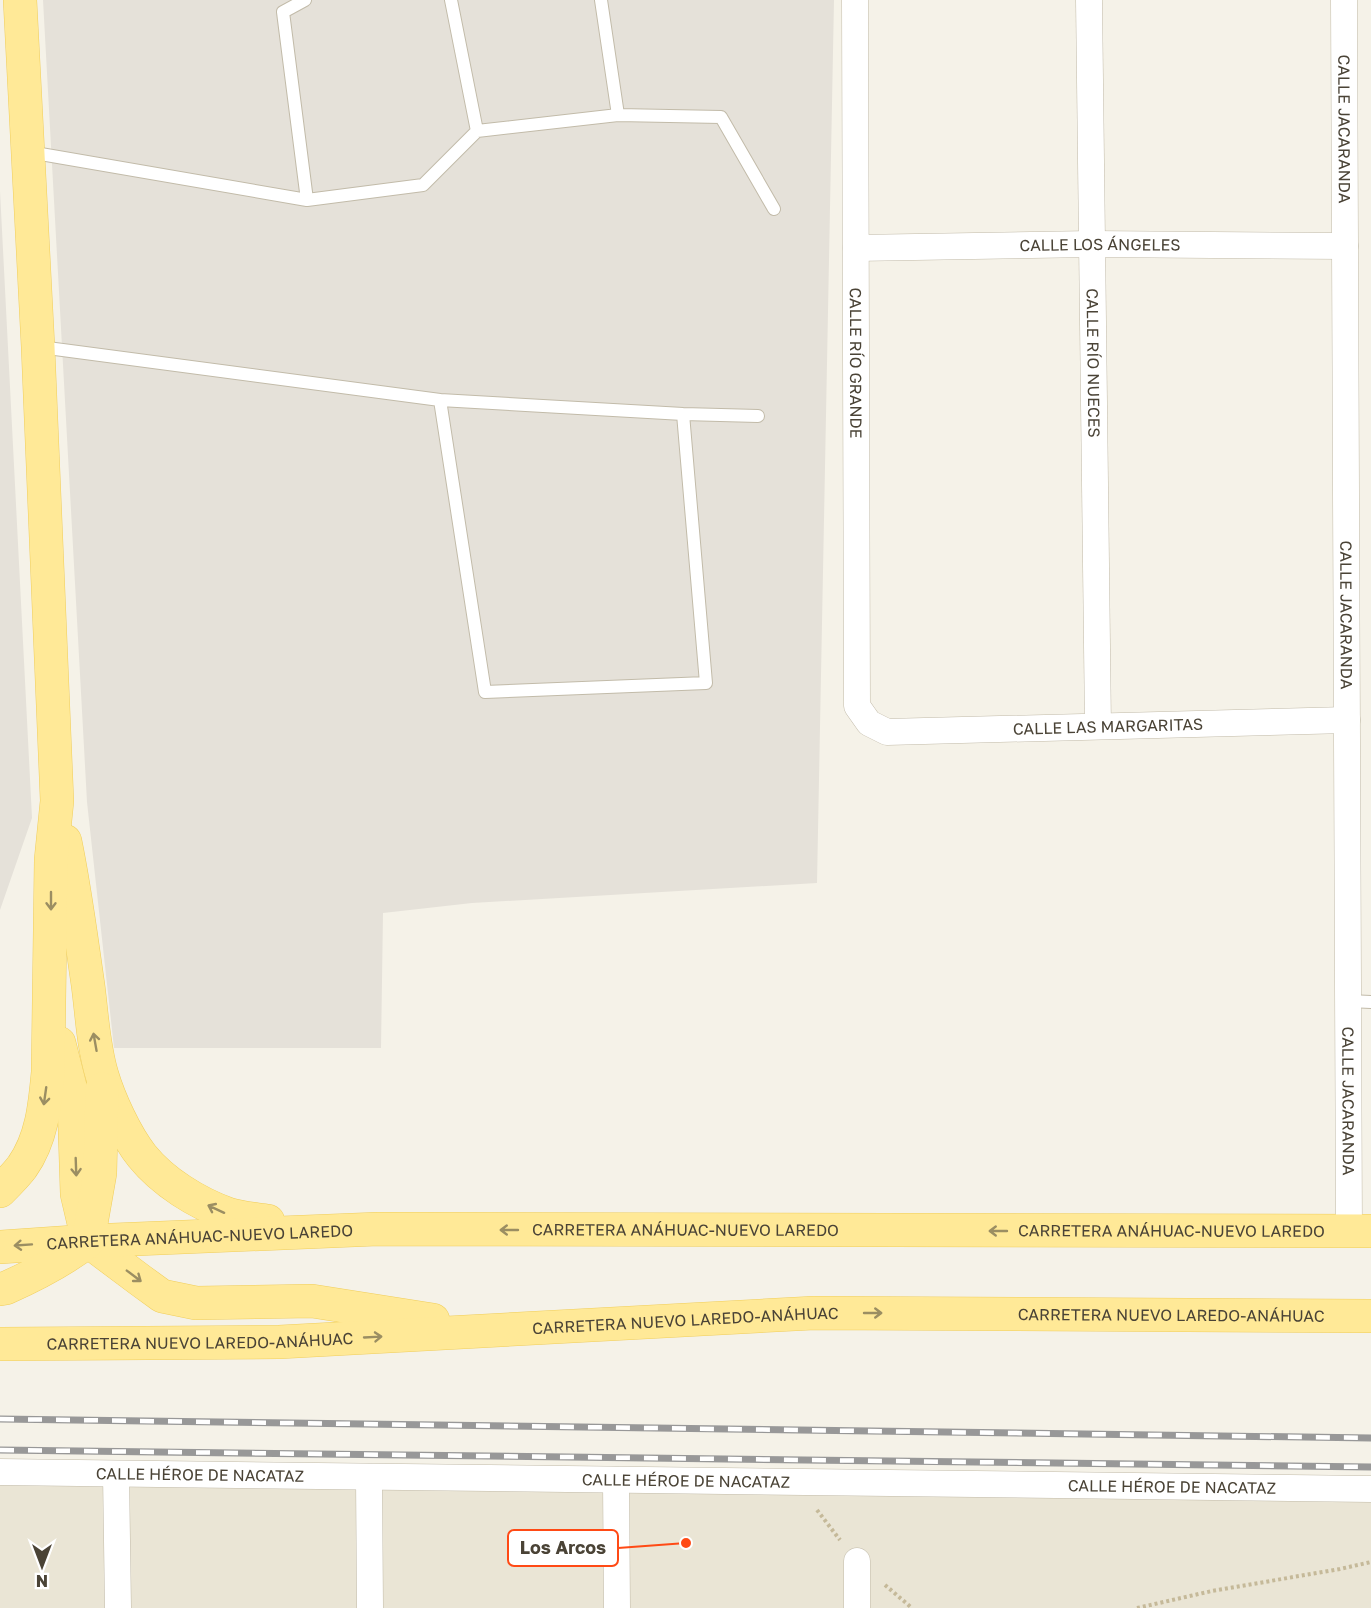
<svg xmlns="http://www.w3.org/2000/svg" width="1371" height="1608" viewBox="0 0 1371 1608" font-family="'Golos Text',sans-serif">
  <rect width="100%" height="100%" fill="#f5f2e8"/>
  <path fill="#eae5d5" d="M0,1460L1371,1478V1608H0Z"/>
  <path fill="#e5e1d9" d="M43,0H834L817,883L472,903L383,913L381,1048H114L87,802Z
    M0,191L32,818L0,910Z"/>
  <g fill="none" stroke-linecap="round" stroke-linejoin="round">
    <defs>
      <path id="lane" d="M305,0L283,12L307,200
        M451,0L477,131
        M601,0L618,115
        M29,152L307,200L423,185L477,131L618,115L721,117L774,209
        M40,347L440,400L485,692L706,683L683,414
        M440,400L683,414L758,416
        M1349,1001L1371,1002"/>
      <g id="street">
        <path id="s1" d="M855,0L857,706L869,723L887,732L1347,720"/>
        <path id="s2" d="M1089,0L1098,726"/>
        <path id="s3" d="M1344,0L1349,1231"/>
        <path id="s4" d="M856,248L1092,244L1345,246"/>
        <path id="s5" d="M0,1472L1371,1489"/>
        <path d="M116,1474L118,1608"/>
        <path d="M369,1477L370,1608"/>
        <path d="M616,1480L617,1608"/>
        <path d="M857,1561V1608"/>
      </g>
      <g id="primary">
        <path d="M65,841C75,889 81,937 88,985C92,1015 93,1045 102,1075C109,1099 126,1136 142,1156C163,1182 197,1203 228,1214C240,1218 255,1219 268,1221"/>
        <path d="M59,1043L74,1102L77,1194L88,1241L140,1280L162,1296L196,1303L312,1301L433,1320"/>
        <path d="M0,1191C8,1183 16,1175 22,1167C42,1139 45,1105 48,1072L51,860L57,801L38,347L20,0"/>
        <path id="s6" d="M0,1247L88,1241L378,1229L1371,1231"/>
        <path d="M0,1289L6,1288C35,1275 63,1261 88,1241L100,1173L102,1089"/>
        <path id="s7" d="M0,1344L279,1342L814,1313L1371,1316"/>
      </g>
    </defs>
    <use href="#lane" stroke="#c2bba9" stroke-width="14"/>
    <use href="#street" stroke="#c2bba9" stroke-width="27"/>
    <use href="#primary" stroke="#f0ce5c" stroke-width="34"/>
    <path stroke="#c5b999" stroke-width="4" stroke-dasharray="3 3" stroke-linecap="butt" d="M817,1510L840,1540
      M885,1585L912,1608
      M1137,1608L1212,1591L1340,1569L1371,1562"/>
    <use href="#lane" stroke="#fff" stroke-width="12"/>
    <use href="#street" stroke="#fff" stroke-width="26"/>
    <use href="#primary" stroke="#ffe997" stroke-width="33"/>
    <defs>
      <path id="rail" d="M0,1419L1371,1438
        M0,1450L1371,1467"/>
    </defs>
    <use href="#rail" stroke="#989898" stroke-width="7"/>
    <use href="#rail" stroke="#fff" stroke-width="4.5" stroke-dasharray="14" stroke-linecap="butt"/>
  </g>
  <defs><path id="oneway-shaft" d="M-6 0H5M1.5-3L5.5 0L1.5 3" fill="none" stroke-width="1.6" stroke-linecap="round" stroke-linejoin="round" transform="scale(1.5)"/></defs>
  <g stroke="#9b8e62">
    <use href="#oneway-shaft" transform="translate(51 901) rotate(90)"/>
    <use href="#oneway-shaft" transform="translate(95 1042) rotate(-100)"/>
    <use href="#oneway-shaft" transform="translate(45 1096) rotate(98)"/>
    <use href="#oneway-shaft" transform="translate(76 1167) rotate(88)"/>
    <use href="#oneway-shaft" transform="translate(216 1209) rotate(-155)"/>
    <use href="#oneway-shaft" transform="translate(509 1230) rotate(-180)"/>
    <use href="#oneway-shaft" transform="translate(998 1231) rotate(-180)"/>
    <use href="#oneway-shaft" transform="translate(23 1245) rotate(176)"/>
    <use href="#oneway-shaft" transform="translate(134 1276) rotate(37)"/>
    <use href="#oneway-shaft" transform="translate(873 1313)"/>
    <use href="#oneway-shaft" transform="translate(373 1337) rotate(-3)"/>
  </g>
  <g text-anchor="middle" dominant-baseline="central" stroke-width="4.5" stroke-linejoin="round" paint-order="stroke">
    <g font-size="16" fill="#4a4336" stroke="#fff">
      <text stroke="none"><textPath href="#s3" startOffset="129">CALLE JACARANDA</textPath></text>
      <text stroke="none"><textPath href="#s4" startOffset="244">CALLE LOS ÁNGELES</textPath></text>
      <text stroke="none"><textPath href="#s1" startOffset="363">CALLE RÍO GRANDE</textPath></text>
      <text stroke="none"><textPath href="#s2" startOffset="363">CALLE RÍO NUECES</textPath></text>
      <text stroke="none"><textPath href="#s3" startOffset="615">CALLE JACARANDA</textPath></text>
      <text stroke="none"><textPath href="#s1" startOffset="968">CALLE LAS MARGARITAS</textPath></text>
      <text stroke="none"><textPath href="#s3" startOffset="1101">CALLE JACARANDA</textPath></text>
      <text stroke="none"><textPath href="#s6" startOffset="686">CARRETERA ANÁHUAC-NUEVO LAREDO</textPath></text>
      <text stroke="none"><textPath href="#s6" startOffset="1172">CARRETERA ANÁHUAC-NUEVO LAREDO</textPath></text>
      <text stroke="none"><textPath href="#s6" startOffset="200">CARRETERA ANÁHUAC-NUEVO LAREDO</textPath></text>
      <text stroke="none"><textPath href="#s7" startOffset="1172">CARRETERA NUEVO LAREDO-ANÁHUAC</textPath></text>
      <text stroke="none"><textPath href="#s7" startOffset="686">CARRETERA NUEVO LAREDO-ANÁHUAC</textPath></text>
      <text stroke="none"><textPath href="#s7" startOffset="200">CARRETERA NUEVO LAREDO-ANÁHUAC</textPath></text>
      <text stroke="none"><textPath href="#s5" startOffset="200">CALLE HÉROE DE NACATAZ</textPath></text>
      <text stroke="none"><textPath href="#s5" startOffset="686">CALLE HÉROE DE NACATAZ</textPath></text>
      <text stroke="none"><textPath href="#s5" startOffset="1172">CALLE HÉROE DE NACATAZ</textPath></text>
    </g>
  </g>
  <path fill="none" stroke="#ff4a15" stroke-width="2" d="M686 1543L618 1548"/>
  <circle fill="#ff4a15" stroke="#fff" stroke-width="2" cx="686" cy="1543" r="6"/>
  <rect fill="#fff" stroke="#ff4a15" stroke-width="2" x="508" y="1530" width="110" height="36" rx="6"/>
  <g font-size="18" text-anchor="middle" font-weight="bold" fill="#4a4336">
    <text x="563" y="1554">Los Arcos</text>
  </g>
  <g transform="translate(42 1566) rotate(180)" stroke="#ffffff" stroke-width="4.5" paint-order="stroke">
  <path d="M0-4.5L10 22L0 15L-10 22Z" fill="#4a4336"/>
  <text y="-9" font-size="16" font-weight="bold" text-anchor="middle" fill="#4a4336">N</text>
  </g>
</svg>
